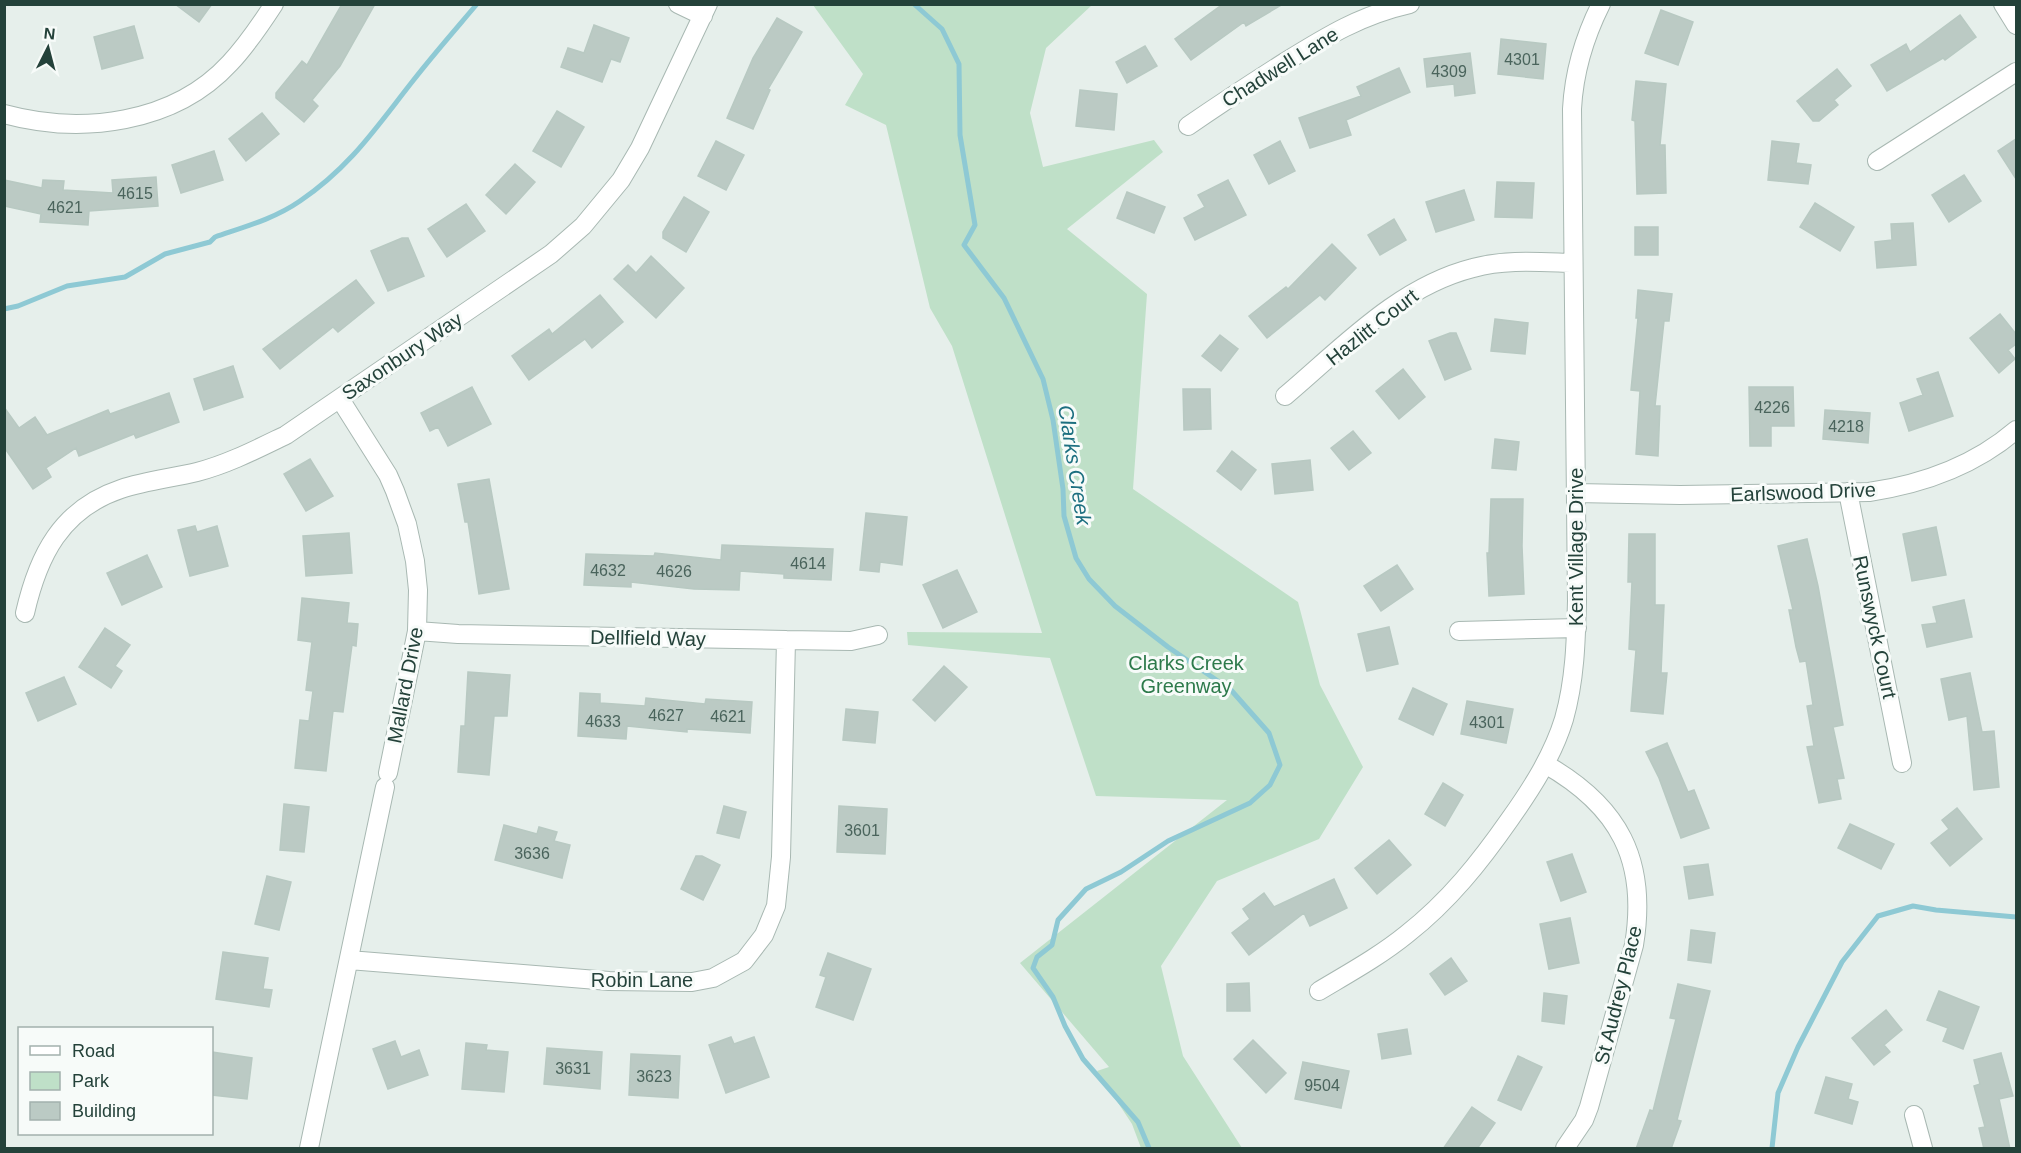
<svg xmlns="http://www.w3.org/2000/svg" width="2021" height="1153" viewBox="0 0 2021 1153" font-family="Helvetica,sans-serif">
  <rect width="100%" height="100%" fill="#e6efeb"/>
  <path fill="#bfe0c8" d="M813,5H1092L1046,48L1030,113L1043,167L1154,140L1163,152L1067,229L1147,294L1133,489L1298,602L1320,685L1363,767L1319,839L1217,881L1161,966L1183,1056L1242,1148H1141L1132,1124L1097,1071L1109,1067L1020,963L1227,800L1096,796L1050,658L908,645L907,632L1042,633L952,346L930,308L886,125L845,105L863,74Z"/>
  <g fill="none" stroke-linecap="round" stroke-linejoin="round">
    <path stroke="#8ec9d4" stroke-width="5" d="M914,4L942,29L959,64L960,135L975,225L964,245L1004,298L1043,379L1053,420L1063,489L1064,516L1076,558L1089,579L1115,606L1168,647L1231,690L1269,733L1280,765L1270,785L1250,803L1168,841L1121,872L1086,889L1058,920L1052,945L1037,957L1033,968L1053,997L1065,1026L1083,1059L1138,1122L1149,1148
      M4,309L18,306L67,286L125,277L165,254L210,242L215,237C244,227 274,219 300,201C350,167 375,129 412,82C433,55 455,30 477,4
      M1772,1148L1778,1093L1798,1047L1842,962L1878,916L1913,906L1936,910L2016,917"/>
  </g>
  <path fill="#bbcac4" stroke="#b8c9c2" stroke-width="1.5" d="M175,4H212L199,22Z
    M342,4H375L340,66L312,100L318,106L304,122L276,98V93L302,61L307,65Z
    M1223,4H1283L1246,26L1244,22L1191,60L1175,39Z
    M1661,10L1693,22L1678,65L1645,53Z
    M1960,15L1976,37L1945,60L1943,58L1887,91L1871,65L1906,44L1910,52Z
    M777,18L802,32L768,89L770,90L753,129L727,118L753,58Z
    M594,25L629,38L620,62L611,59L602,82L561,67L568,48L584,53Z
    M134,26L143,58L102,69L94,37Z
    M1501,39L1546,44L1543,79L1498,74Z
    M1145,46L1157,66L1127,83L1116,62Z
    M1470,53L1475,93L1455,96L1454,84L1427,87L1424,59Z
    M1399,68L1410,92L1346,120L1351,135L1310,148L1299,118L1361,96L1357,87Z
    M1837,69L1851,86L1834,100L1838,105L1819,121H1813L1797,101Z
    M1636,81L1666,84L1660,145H1665L1666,193L1637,194L1635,121L1632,120Z
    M1080,90L1117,94L1114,130L1076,126Z
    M557,111L584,127L561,167L533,151Z
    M262,113L279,134L246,161L229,139Z
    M2016,139V179L1998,151Z
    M716,141L744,155L726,190L698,176Z
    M1280,141L1295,171L1269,184L1254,155Z
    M1772,141L1799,144L1796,163L1811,165L1808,184L1768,180Z
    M214,151L223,180L181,193L172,165Z
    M515,164L535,182L506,214L486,195Z
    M1964,175L1981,201L1949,222L1932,195Z
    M156,177L158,206L89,211L88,225L40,222L41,214L4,206V180L42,188L43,180L64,181L63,190L113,193L112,180Z
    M1228,180L1246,215L1195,240L1184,218L1205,207L1198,195Z
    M1497,182L1534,183L1532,218L1495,217Z
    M1464,190L1474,220L1436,232L1426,202Z
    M1127,192L1165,207L1154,233L1117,218Z
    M684,197L709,212L686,252L663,238V232Z
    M1815,203L1854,227L1840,251L1800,227Z
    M466,204L485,231L447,257L428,229Z
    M1394,219L1406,240L1380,255L1368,235Z
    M1913,223L1916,265L1877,268L1875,242L1892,240L1891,224Z
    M1635,227H1658V255H1635Z
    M402,238H408L424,276L388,291L371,251Z
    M1332,244L1356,268L1325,300L1320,295L1267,338L1249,316L1286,287L1288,289Z
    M651,256L684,288L656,318L614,279L628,265L636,273Z
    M356,280L374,303L338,332L333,327L280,369L263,349Z
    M1638,290L1672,294L1669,321H1664L1655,406H1660L1658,456L1636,454L1640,391L1631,390L1638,318H1636Z
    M600,295L623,322L592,348L585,339L529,380L512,356L549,329L552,334Z
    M2000,314L2016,334V344L2008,350L2015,359L1999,373L1970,338Z
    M1495,319L1528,323L1525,354L1491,351Z
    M1450,333H1456L1471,369L1445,380L1429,341Z
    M1220,335L1238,349L1221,371L1202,356Z
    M233,366L243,397L204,410L194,379Z
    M1403,369L1425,397L1399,419L1376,391Z
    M1938,372L1953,416L1909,431L1900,403L1923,395L1917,379Z
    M472,387L491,424L448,446L438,427L430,431L421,413Z
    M1749,387H1793L1794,426H1771V446H1750Z
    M1183,389H1210L1211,429L1184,430Z
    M169,393L179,422L136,438L134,434L79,456L76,448L46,468L51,477L33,489L4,447V407L19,428L35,417L47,435L108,410L110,414Z
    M1825,410L1870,413L1868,443L1823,439Z
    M1353,431L1371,453L1349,470L1331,448Z
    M1495,439L1519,442L1516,470L1492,468Z
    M1232,451L1256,470L1241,490L1217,471Z
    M310,459L333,496L306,511L284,474Z
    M1310,460L1313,490L1275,494L1272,464Z
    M489,479L509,589L479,594L468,522H465L458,484Z
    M1491,499H1523L1522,546L1524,594L1489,596L1487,553H1489Z
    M866,513L907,517L902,565L880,562L879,572L860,570Z
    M195,526L197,532L217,526L228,566L190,576L178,530Z
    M1936,527L1946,575L1912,581L1903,534Z
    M349,533L352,573L306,576L303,536Z
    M1629,534H1655V605H1664L1661,673H1667L1663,714L1631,711L1636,650L1629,649L1632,582H1628Z
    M1807,539L1818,586L1843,725L1833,727L1844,778L1837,779L1841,799L1819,803L1807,747L1814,746L1807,706L1813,705L1806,661L1800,662L1796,647L1789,610H1793L1778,546Z
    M722,545L833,549L831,580L784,578V574L740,571L739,590L694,589L631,582V587L584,585L586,554L654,556L655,553L721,560Z
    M147,555L162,587L122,605L107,573Z
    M1397,565L1413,589L1381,611L1364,586Z
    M957,570L977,612L943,628L923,585Z
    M302,598L349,603L347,623L358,624L356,646L352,645L343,712L333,711L326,771L295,768L300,720L309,721L313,691L306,690L312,642L298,640Z
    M1964,600L1972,637L1927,647L1922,625L1937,623L1933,607Z
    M1389,627L1398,664L1367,671L1358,634Z
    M105,628L130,645L115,666L122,671L111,688L79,667Z
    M944,666L967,687L935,721L913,700Z
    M468,672L510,675L507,716H494L489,775L458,772L461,726H465Z
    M1970,673L1982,732L1994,731L1999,787L1974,790L1967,716L1949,720L1941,679Z
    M64,677L76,704L38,721L26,693Z
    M1413,688L1447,704L1433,735L1399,719Z
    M580,693L600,694V703L645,706L646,698L705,704L706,699L752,702L750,733L687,729V732L627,726L626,739L578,736Z
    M1467,701L1513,709L1506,743L1461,734Z
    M846,709L878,712L875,743L843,740Z
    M1667,743L1688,792L1694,790L1709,828L1681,838L1659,778L1646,752Z
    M1443,783L1463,795L1445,826L1425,814Z
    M284,804L309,807L304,852L280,850Z
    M724,806L746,812L739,838L717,833Z
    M839,806L887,809L885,854L837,852Z
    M1957,808L1982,839L1950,866L1931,843L1949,829L1942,820Z
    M1850,824L1894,844L1881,869L1838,848Z
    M504,825L537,834L539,827L557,832L554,841L570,845L562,878L495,860Z
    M1389,840L1411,865L1377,894L1355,868Z
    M1572,854L1586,892L1561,901L1547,862Z
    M696,856H702L720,865L703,900L681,889Z
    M1708,864L1713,895L1689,899L1684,867Z
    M267,876L291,882L279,930L255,924Z
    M1334,879L1347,908L1310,926L1304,913L1249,955L1232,933L1250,919L1243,909L1264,893L1274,907Z
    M1570,918L1579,963L1549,969L1540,924Z
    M1691,930L1715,933L1711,963L1688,960Z
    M223,952L268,958L263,989L272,990L269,1007L216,999Z
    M828,953L871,969L853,1020L816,1007L826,977L820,975Z
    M1451,958L1467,981L1445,995L1430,974Z
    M1249,983L1250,1011H1227V984Z
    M1678,984L1710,991L1677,1120L1681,1121L1671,1149H1636L1650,1110L1653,1111L1676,1019L1670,1018Z
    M1939,991L1979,1007L1963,1049L1943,1041L1948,1028L1927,1020Z
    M1544,993L1567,996L1564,1024L1542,1021Z
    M1886,1010L1902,1030L1884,1045L1890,1052L1874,1065L1852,1038Z
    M1407,1029L1411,1054L1382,1059L1378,1034Z
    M731,1037L734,1044L754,1037L769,1077L726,1093L709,1045Z
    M1253,1040L1286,1073L1266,1093L1234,1059Z
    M395,1041L401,1057L419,1050L428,1075L388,1089L373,1049Z
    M466,1043L487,1045L486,1050L508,1052L504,1092L462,1089Z
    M547,1048L602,1052L600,1089L544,1084Z
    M212,1052L252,1058L247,1099L212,1095Z
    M2001,1053L2013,1096L1999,1099L2010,1149H1984L1979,1128L1985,1127L1974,1086L1980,1084L1974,1060Z
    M631,1054L680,1056L678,1098L629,1095Z
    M1518,1056L1542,1067L1521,1110L1498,1100Z
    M1303,1062L1349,1071L1341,1108L1295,1099Z
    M1826,1077L1852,1084L1848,1099L1858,1102L1852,1124L1815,1113Z
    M1472,1107L1495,1123L1477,1149H1443Z"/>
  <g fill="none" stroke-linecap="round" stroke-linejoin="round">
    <defs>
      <path id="minor" d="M678,4L703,16
        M2003,4L2016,25
        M4,114C81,135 174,124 230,63C247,45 261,24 274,4
        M1188,126C1220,104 1252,83 1285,62C1327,36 1361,15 1410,4
        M1877,161L2016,72
        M1285,396C1342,348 1398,287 1473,268C1505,259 1539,262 1573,263
        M340,399L388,475L395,491L407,524L415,561L418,590L417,631L388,773
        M1848,492L1902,763
        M1576,493L1680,495L1869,492C1923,484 1974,466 2016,430
        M25,613C38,556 61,509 121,489C145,481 172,478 197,472C228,464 257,449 286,435L551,254L583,226L621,180L640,148L708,4
        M417,631L458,634L786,640L851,641L878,635
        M1459,631L1577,628
        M1545,764C1619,806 1648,860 1634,945L1589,1107L1584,1120L1565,1148
        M349,960L609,981L692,982L713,978L744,961L764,935L776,906L781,857L786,640
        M1319,991C1349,973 1380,956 1407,934C1449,901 1480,862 1510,819C1532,788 1553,755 1564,719C1575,680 1576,641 1577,601L1572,109C1574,71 1584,38 1601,4
        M1914,1115L1923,1148
        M309,1148L385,787"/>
    </defs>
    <use href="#minor" stroke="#a8b8b2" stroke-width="20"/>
    <use href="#minor" stroke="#fff" stroke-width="18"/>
  </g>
  <g text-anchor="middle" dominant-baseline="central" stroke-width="6" stroke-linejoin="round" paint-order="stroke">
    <g font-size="16" fill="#4a645c">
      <text x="1522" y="59">4301</text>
      <text x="1449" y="71">4309</text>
      <text x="135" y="193">4615</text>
      <text x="65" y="207">4621</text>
      <text x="1772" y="407">4226</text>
      <text x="1846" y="426">4218</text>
      <text x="808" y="563">4614</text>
      <text x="608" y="570">4632</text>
      <text x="674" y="571">4626</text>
      <text x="666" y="715">4627</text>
      <text x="728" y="716">4621</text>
      <text x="603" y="721">4633</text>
      <text x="1487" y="722">4301</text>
      <text x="862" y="830">3601</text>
      <text x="532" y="853">3636</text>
      <text x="573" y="1068">3631</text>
      <text x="654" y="1076">3623</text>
      <text x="1322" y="1085">9504</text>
    </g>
    <g font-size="20" fill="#24423a" stroke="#f7fbf9">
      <text transform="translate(1280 67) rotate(-32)">Chadwell Lane</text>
      <text transform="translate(1372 327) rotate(-38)">Hazlitt Court</text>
      <text transform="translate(402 356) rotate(-34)">Saxonbury Way</text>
      <text transform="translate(1803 492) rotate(-2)">Earlswood Drive</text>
      <text transform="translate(1576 547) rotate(-90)">Kent Village Drive</text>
      <text transform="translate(1875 627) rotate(78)">Runswyck Court</text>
      <text transform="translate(648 638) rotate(1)">Dellfield Way</text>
      <text transform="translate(405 685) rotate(-79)">Mallard Drive</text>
      <text x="642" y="980">Robin Lane</text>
      <text transform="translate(1618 995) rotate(-76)">St Audrey Place</text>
    </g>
    <g font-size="20" fill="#2d7a4b" stroke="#f7fbf9">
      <text x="1186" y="663">Clarks Creek<tspan x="1186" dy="23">Greenway</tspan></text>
    </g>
    <g font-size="21" font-style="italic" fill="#1c6f80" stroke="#f7fbf9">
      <text transform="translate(1075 465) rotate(81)">Clarks Creek</text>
    </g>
  </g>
  <rect width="2021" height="1153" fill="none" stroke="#24423a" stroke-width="12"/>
  <rect x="18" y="1027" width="195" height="108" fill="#f7fbf9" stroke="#a3b1ad" stroke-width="1.5"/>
  <rect x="30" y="1046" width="30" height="9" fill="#ffffff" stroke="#a3b1ad" stroke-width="1.5"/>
  <text x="72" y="1057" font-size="18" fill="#24423a">Road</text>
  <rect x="30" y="1072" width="30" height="18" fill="#bfe0c8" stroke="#a3b1ad" stroke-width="1.5"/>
  <text x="72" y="1087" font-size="18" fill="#24423a">Park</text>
  <rect x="30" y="1102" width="30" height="18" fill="#bbcac4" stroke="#a3b1ad" stroke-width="1.5"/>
  <text x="72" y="1117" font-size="18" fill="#24423a">Building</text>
  <g transform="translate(48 48) rotate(6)" stroke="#f7fbf9" stroke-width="4.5" paint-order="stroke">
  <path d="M0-4.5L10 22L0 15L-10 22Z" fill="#24423a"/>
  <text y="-9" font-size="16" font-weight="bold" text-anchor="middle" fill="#24423a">N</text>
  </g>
</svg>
